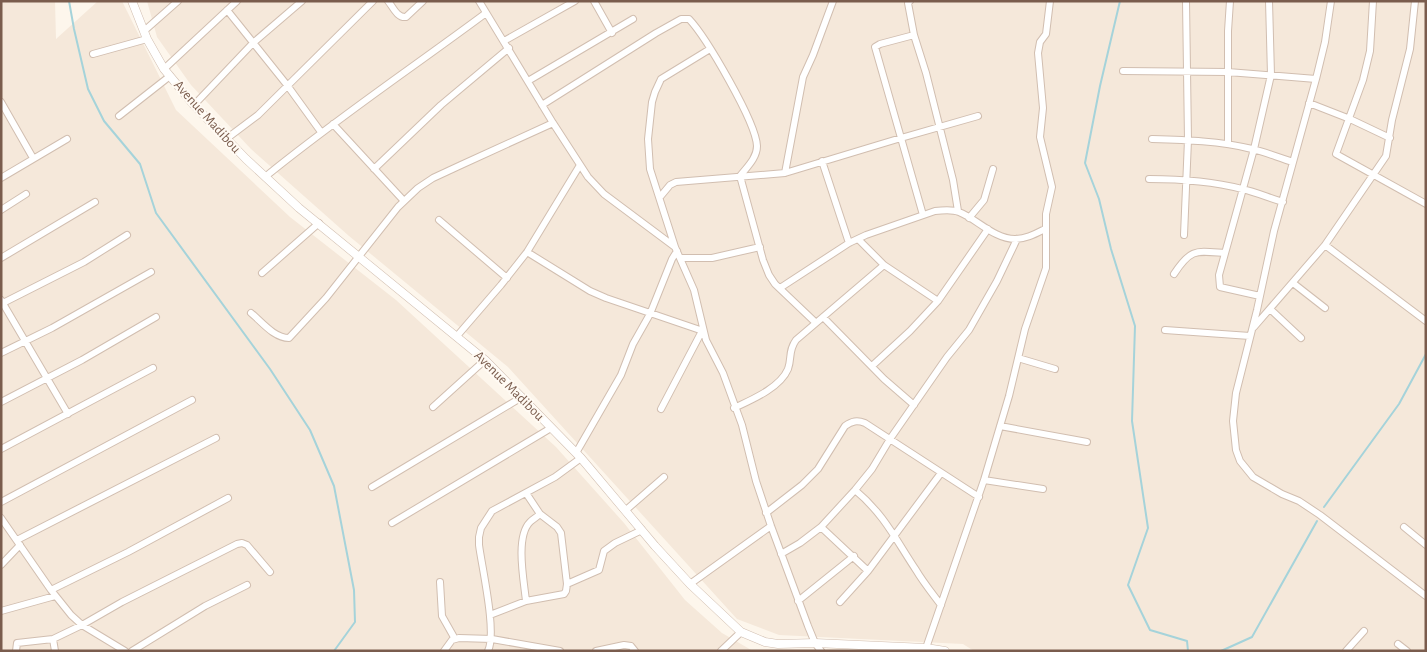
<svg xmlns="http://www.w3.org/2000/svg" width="1427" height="652" viewBox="0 0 1427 652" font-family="'Alegreya Sans',sans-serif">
  <rect width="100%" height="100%" fill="#fdf6ec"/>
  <path fill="#f5e8da" d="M1,1H55L56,39L98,1H122L176,110L290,217L396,300L556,447L624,523L685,600L722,633L753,651H1Z
    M147,1H1426V651H974L963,644L779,635L737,619L508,367L349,236L251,149L191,85L157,37Z"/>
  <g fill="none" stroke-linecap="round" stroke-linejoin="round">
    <path stroke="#a5d3da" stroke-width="2" d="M69,1L74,29L88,89L104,121L140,164L156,213L270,369L310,430L334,486L354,590L355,622L334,651
      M1120,1L1100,86L1085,163L1099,199L1111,249L1135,326L1132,421L1148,528L1128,585L1150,630L1187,641L1188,651
      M1324,507L1399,404L1426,354
      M1221,651L1252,637L1317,521"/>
    <defs>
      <path id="minor" d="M388,1C393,7 397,18 406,17L423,1
        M479,1L553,123L588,177L604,194L675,247L694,290L706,340L723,373L742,425L756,481L771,526L808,626L815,643L821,651
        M594,1L612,33
        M910,1L908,3L914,35L926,73L953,180L958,211
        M1331,1L1325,42L1316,79L1274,231L1257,310L1236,393L1233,421L1236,450L1240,461L1253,477L1282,494L1299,501L1320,515L1426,596
        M1373,1L1370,51L1363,80L1336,154L1426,204
        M227,10L287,85L321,132
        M144,31L178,1
        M914,35L880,44L875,47L923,215
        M504,41L575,1
        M93,54L147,39
        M164,69L237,1
        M1123,71L1228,72L1316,79
        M528,81L633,19
        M1,102L33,158
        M1309,103L1350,119L1390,138
        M194,105L253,43L302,1
        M542,105L656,33L681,19H689C706,37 756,122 757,146C757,158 747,167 740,176L763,260L769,275L775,284L816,323
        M119,116L170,76
        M333,124L404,201
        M226,139L258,115L373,1
        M1152,139C1186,140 1220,141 1252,149C1266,152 1279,158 1293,162
        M1228,144V31L1230,1
        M822,161L849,243
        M374,169L441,105L509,48
        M785,173L803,77L813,55L833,1
        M265,177C336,119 412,68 486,13
        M1,178L67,139
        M1149,179C1180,179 1211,181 1242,189C1256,192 1269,198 1283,202
        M660,197L670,185L676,182L785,173L901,138L978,116
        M1,210L26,194
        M969,218L984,200L993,169
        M439,220L507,278
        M1184,235L1188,140L1186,1
        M858,239L884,265L938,301
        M1325,245L1426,321
        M675,247L650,169L648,139L652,102L655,92L661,79L710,49
        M527,252L590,291L606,298L703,331
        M1,258L95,202
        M681,258H712L760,247
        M262,273L319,223
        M1174,274C1191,248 1196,251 1225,253
        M1293,283L1325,308
        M780,288L849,243L866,235L935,211C943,210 952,209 959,212C977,219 994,239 1015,239C1026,239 1035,234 1045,229
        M1260,296L1220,287L1219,275L1254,149L1271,75L1269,1
        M1,300L68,414
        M3,303L84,262L127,235
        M1270,309L1301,338
        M251,313C262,322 274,338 289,338L326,298L398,207L418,188L433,178L461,165L553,123
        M823,317L884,379L914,405
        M1254,327L1325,245L1386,156L1392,120L1410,49L1415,1
        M1165,330L1250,336
        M457,336L501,285L527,252L580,165
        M1,353L52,328L151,272
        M1018,358L1055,369
        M872,366L910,331L938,301L988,229
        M1,402L82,360L156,317
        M433,407L485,360
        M734,408C751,400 780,388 788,369C792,358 788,351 796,340L884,265
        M661,409L702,331
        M1000,426L1087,442
        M1,449L153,368
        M576,453L621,375L633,344L650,314L672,259L677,251
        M984,480L1043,489
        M372,487L522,397
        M855,490C884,514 896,540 916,570C923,582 932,593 941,605
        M1,502L192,400
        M626,510L664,477
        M766,513L802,485L818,469L845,426C852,421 857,420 865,423L979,497
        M1,518L51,590L71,615L82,625L125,651
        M392,523L551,428
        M821,527L868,571
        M1404,527L1426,545
        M17,540L216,438
        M781,554L800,543L821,527L855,490L872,469L890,439L947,357L969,330L997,281L1017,239
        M1,565L20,545
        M440,582L442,616L455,639
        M567,584L599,570L604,551L615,543L642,530
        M690,584L771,526
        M51,590L128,552L228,498
        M526,601C524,581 515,537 530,522C533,519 537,517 540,514
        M798,601L854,556
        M840,602L868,571L941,473
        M1,611L55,596
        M490,615L526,601L564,594L566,591L567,584L561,533L557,527L540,514L526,493
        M53,639L55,651
        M1398,644L1407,651
        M926,648L984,480L1009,396L1025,329L1046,268V214L1052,187L1040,137L1043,108L1038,53L1040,42L1046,34L1050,1
        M16,651L17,643L53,639L82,625L122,602L237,544L242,543L247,545L270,572
        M132,651L205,606L247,585
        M444,651L452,640L459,638L492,639L560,651
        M488,651C497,632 482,568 479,545V537L481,528L492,511L555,477L581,458
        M596,651L624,645L631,646L635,651
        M721,651L741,632
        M1346,651L1364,631"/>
      <path id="tertiary" d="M132,1L147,39L164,69L194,105L246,159L299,208L485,360L581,458L655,546L690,584L741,632L765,642L778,644L815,643L926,648L945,651"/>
    </defs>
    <use href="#minor" stroke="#d1beb0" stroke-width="8"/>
    <use href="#tertiary" stroke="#d1beb0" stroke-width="9"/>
    <use href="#minor" stroke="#fff" stroke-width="6"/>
    <use href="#tertiary" stroke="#fff" stroke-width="8"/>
  </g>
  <g text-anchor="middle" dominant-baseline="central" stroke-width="4" stroke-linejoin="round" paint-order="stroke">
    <g font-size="14" fill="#7a5c4d" stroke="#fffaf3">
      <text transform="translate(207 117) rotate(48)">Avenue Madibou</text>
      <text transform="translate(509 386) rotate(45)">Avenue Madibou</text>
    </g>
  </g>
  <rect width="1427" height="652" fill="none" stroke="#7a5c4d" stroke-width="5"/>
</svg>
